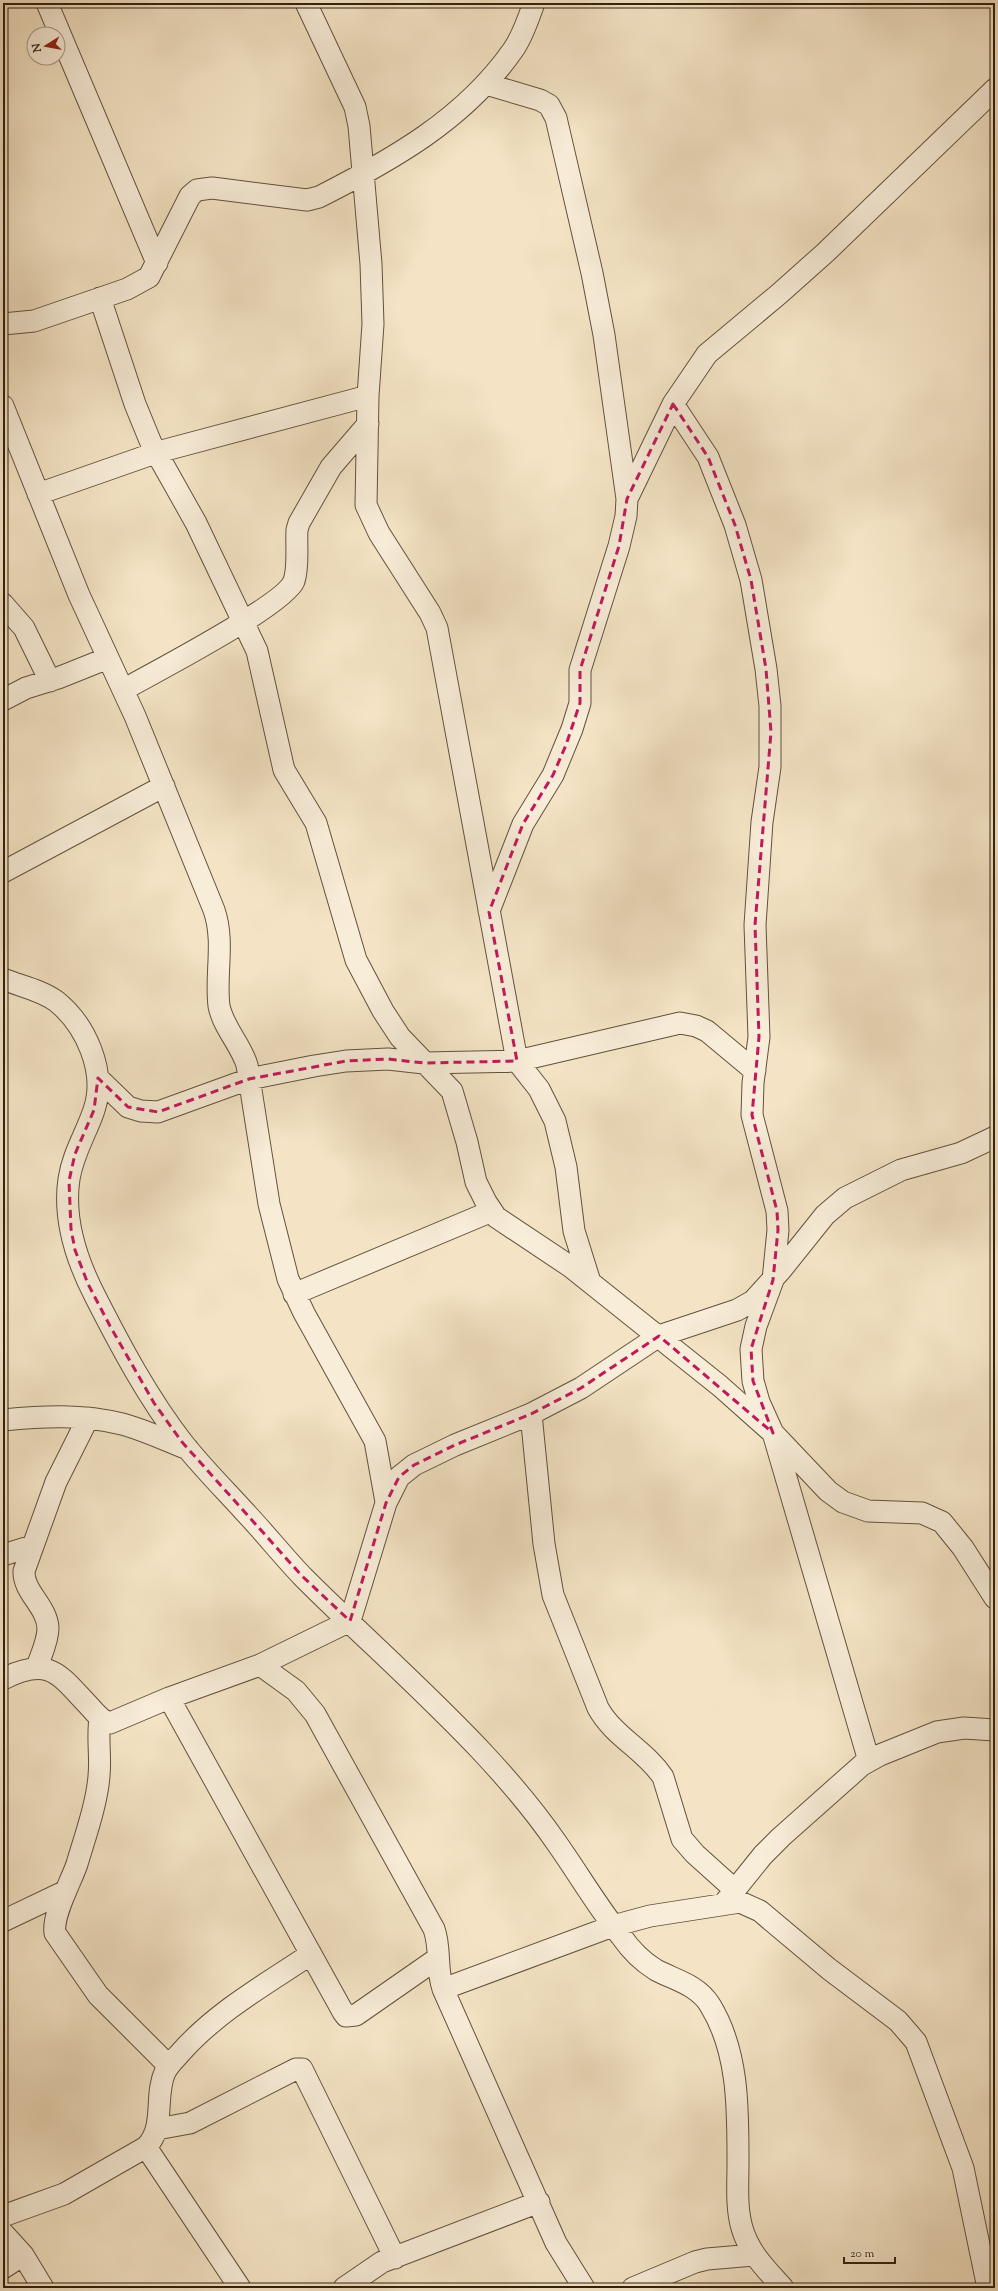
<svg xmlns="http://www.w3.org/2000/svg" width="998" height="2291" viewBox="0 0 998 2291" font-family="'Sorts Mill Goudy',serif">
  <rect width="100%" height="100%" fill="#f4e4c5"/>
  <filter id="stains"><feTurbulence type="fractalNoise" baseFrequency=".005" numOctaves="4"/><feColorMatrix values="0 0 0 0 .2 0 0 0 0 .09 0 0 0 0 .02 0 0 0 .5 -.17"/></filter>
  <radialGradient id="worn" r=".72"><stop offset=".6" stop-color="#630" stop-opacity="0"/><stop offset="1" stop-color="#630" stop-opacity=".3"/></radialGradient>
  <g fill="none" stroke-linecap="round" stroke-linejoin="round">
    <defs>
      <path id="minor" d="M47,3L157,263
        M306,3L355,107L359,126L371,264L373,324L368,396L366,505L379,533L430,613L437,628L517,1061L539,1089L555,1121L566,1167L574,1231L590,1282
        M486,84L540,100L549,105L556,118L592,273L604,335L627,499L626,516L619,546L580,670V703L572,729L553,775L523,824L489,911
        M100,298L135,404L151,443L196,523L257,651L284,770L316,823L356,960L383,1011L400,1037L452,1091L467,1142L476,1182L486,1202L496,1217L571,1267L720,1386L773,1433L828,1491L843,1502L868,1511L922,1513L942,1522L963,1548L995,1598
        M3,324L34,321L127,289L149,277L190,196L197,190L212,188L307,200L319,197C392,160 465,119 513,50C523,36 528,19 534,3
        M673,404L708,457L735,525L751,580L766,669L770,706V767L762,822L755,925L759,1037L753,1083L752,1115L777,1211L778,1230L773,1280L756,1326L751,1349L753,1381L759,1402L773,1433L869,1761
        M3,406L79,595L135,716L214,910C225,942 215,974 219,1006C223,1027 241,1045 247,1065L269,1204L288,1279L304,1313L375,1441L386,1502
        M38,494L158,452L368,396
        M627,499L673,404L707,354L779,294L825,253L995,89
        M3,604L24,628L50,681
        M123,690C151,674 285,605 294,581C299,566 296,545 297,530L299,523L331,467L368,424
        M3,700L26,688L58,678L108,658
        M3,872L164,786
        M3,979C20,986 41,990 56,1001C86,1025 107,1072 94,1110C86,1134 73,1153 69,1179C63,1219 77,1261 95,1296C121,1347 148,1398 183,1443C202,1467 223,1488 243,1510C264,1532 282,1555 303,1577C363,1637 426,1692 484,1754C510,1782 534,1810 556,1842C578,1873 597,1906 621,1936C630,1949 643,1962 656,1970C675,1980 698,1985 710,2005C739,2052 738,2110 738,2163C738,2184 736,2208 742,2228C749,2253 767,2270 783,2288
        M98,1078L128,1107L141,1111L158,1112L249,1079L314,1066L346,1061L388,1059L424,1063L517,1061L680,1023L696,1026L707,1031L755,1071
        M294,1294L492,1211
        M531,1414L544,1544L553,1595L598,1708C614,1737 645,1750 663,1777L682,1839L695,1854L735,1890
        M3,1420C44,1416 82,1414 122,1424C145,1430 167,1441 188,1449
        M3,1555L32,1546
        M260,1665L296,1691L315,1714L434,1929C441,1948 436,1969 443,1989L556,2243L584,2288
        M37,1667C41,1655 48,1641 48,1628C47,1606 23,1592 24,1571L56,1482L88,1418
        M3,1679C51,1655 59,1675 91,1708C97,1715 102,1721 110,1723L169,1698L260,1665L350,1621L386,1503L399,1477L414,1465L455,1445L531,1414L581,1388L659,1336L737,1310L753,1301L781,1270L825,1215L845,1198L901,1170L961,1153L995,1137
        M169,1698L343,2012L346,2016L356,2015L438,1958
        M100,1718C97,1738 101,1756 99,1776C97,1803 85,1837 77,1864C71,1882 52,1915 55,1933L98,1995L169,2066
        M726,1901L763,1855L781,1837L862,1765L880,1755L937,1732L964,1728L995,1730
        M3,1921L66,1891
        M443,1989L613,1926L650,1916L740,1902L760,1911L829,1969L898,2021L916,2042L963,2168L988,2288
        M157,2129L190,2123L296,2069H302L395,2258
        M146,2147L240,2288
        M3,2216L64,2194L146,2147C166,2127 154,2096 165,2072C169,2064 176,2058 182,2051C218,2011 266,1984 311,1954
        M3,2233L23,2255L43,2288
        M3,2268L23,2255
        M344,2288L382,2262L539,2202
        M633,2288L695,2262L707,2259L754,2255"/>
    </defs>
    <use href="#minor" stroke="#62513c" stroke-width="23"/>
    <use href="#minor" stroke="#f8edd9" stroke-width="21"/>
  </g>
  <path fill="none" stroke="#c2185b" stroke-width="3" stroke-dasharray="8 5" stroke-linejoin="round" d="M673,404L708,457L735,525L751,580L766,669L771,732L755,925L759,1037L752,1115L777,1211L778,1230L773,1280L751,1349L753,1381L773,1433L659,1336L581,1388L531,1414L455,1445L414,1465L399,1477L386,1503L350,1621L302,1576L182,1442L154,1403L110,1326L88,1284L75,1250L71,1229L69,1181L75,1154L94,1110L98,1078L128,1107L158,1112L249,1079L346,1061L388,1059L424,1063L517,1061L489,912L523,824L553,775L566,745L580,703V670L619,546L627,499Z"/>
  <rect width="998" height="2291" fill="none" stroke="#f4e4c5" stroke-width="16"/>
  <rect x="4" y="4" width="990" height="2283" fill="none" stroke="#31200f" stroke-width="2"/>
  <rect x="8" y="8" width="982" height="2275" fill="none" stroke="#31200f"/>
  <g transform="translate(46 46) rotate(259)"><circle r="19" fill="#f8edd9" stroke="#a89b88"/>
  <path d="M0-3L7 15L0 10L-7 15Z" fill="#8f2418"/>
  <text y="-6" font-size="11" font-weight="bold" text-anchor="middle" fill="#31200f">N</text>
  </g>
  <path d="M844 2257v6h51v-6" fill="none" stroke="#31200f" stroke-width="2"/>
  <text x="850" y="2257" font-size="12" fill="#31200f" stroke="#f8edd9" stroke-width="3" paint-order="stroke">20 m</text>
  <rect width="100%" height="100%" filter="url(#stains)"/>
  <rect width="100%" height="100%" fill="url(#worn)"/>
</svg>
